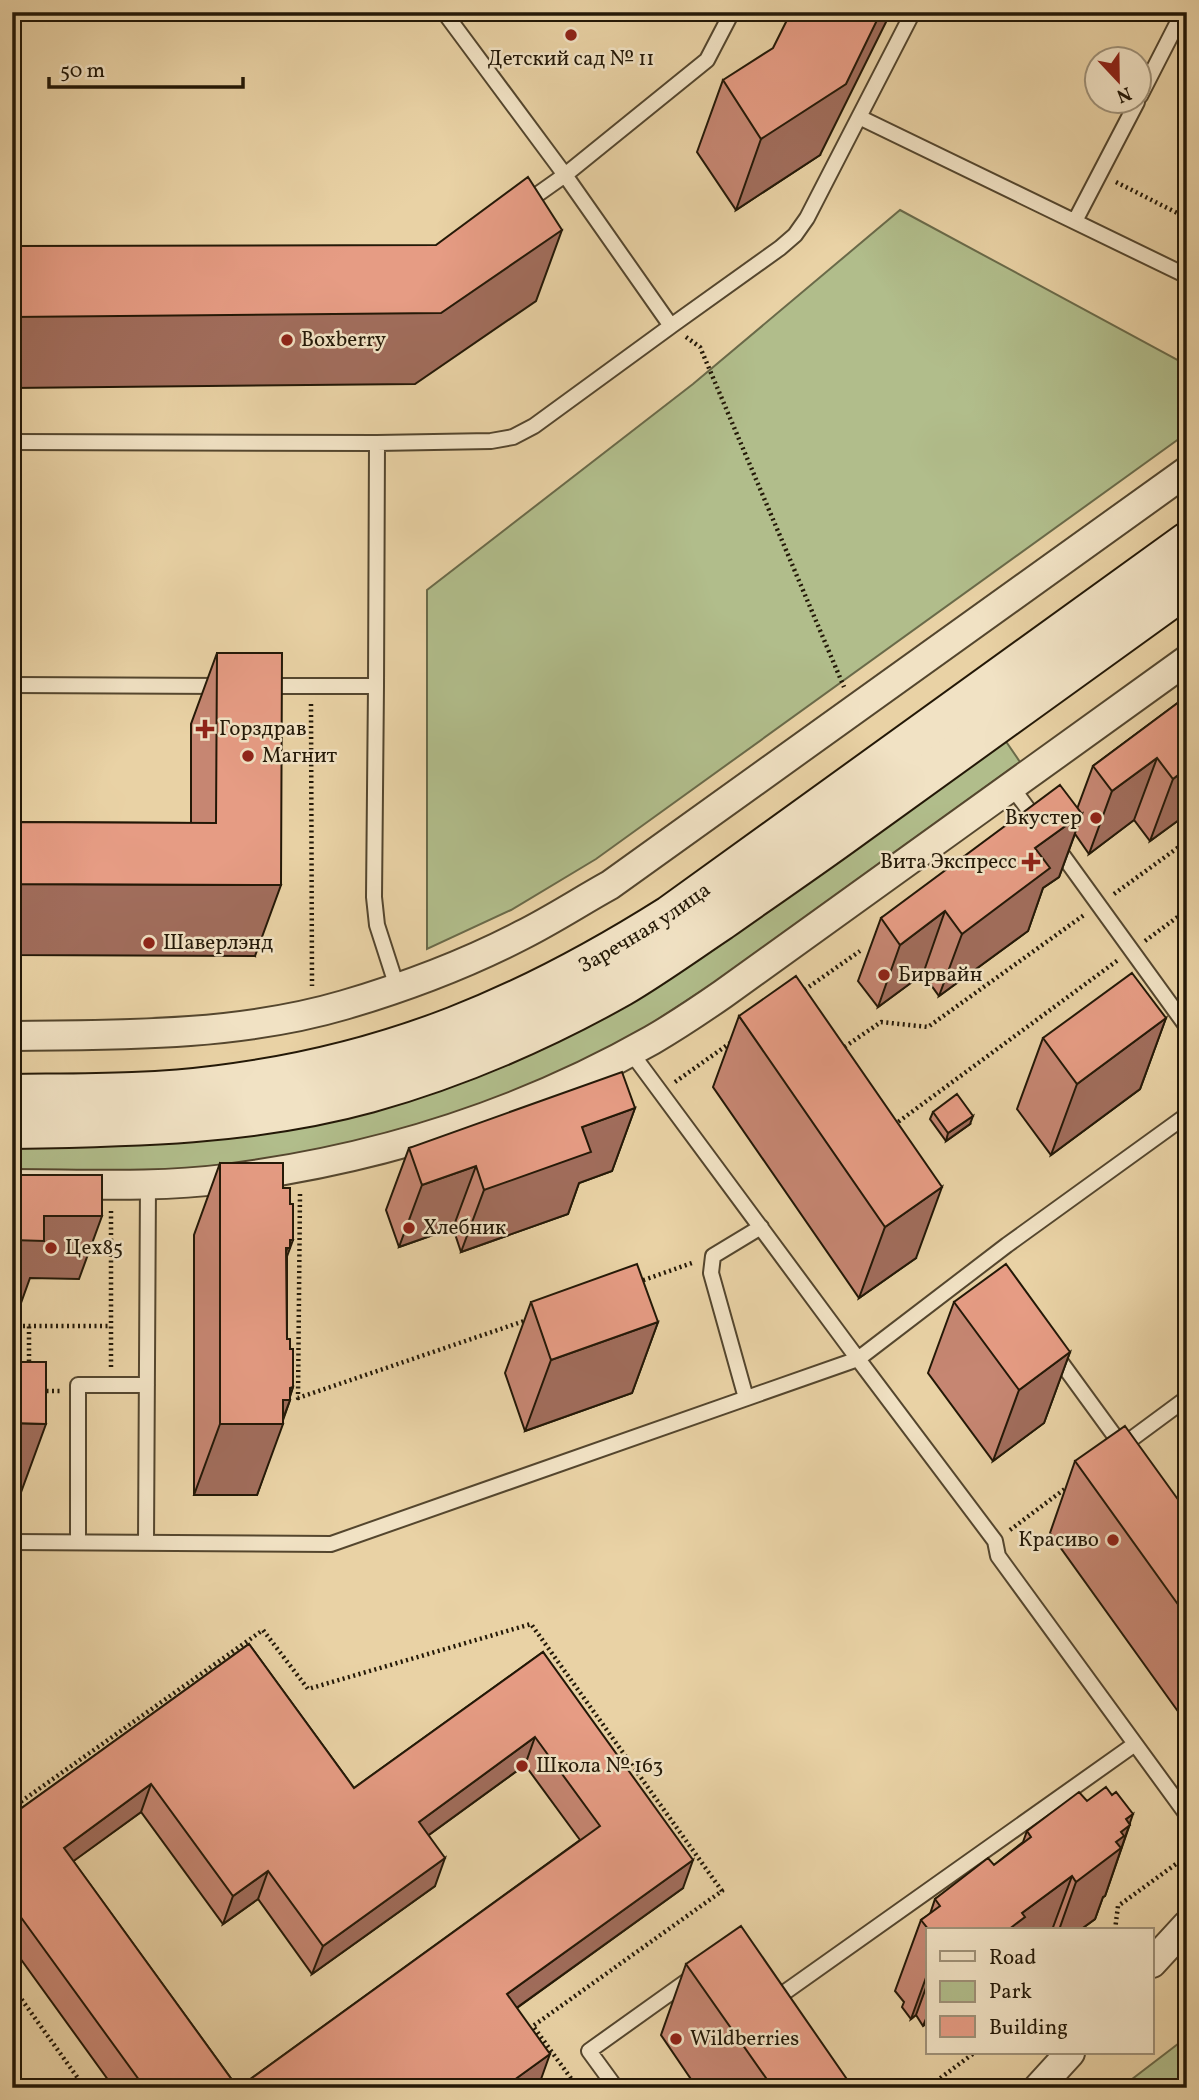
<svg xmlns="http://www.w3.org/2000/svg" width="1199" height="2100" viewBox="0 0 1199 2100" font-family="Vollkorn,serif">
  <rect width="100%" height="100%" fill="#e9d2a5"/>
  <filter id="stains"><feTurbulence type="fractalNoise" baseFrequency=".00286" numOctaves="4"/><feColorMatrix values="0 0 0 0 .2 0 0 0 0 .09 0 0 0 0 .02 0 0 0 .5 -.17"/></filter>
  <radialGradient id="worn" r=".72"><stop offset=".6" stop-color="#630" stop-opacity="0"/><stop offset="1" stop-color="#630" stop-opacity=".3"/></radialGradient>
  <path fill="#b1bd8b" stroke="#6a6a49" stroke-width="2" d="M900,210L1187,365V433L596,859L511,910L427,949V590L693,384Z
    M1005,740L1020,762L715,982L646,1027L581,1062L519,1090L458,1114L305,1156L139,1175L12,1174V1145L449,1087L510,1064L569,1036Z
    M1187,2037V2088H1121L1123,2086Z"/>
  <g fill="none" stroke-linecap="round" stroke-linejoin="round">
    <defs>
      <path id="lane" d="M444,12L565,175L524,204
        M732,12L707,60L565,175L671,326L780,248L795,235L807,218L913,12
        M1140,96L1183,12
        M859,117L1187,276
        M1075,221L1137,102
        M12,442L377,443
        M12,685L224,686
        M265,686H376L374,897L377,925L397,987
        M376,686L377,443L491,441L513,437L534,426L671,326
        M1011,786L1039,824
        M1056,846L1187,1027
        M1187,1115L1007,1245L858,1359L995,1541L998,1556L1187,1815
        M1055,1354L1122,1446
        M746,1398L711,1273L713,1256L761,1227
        M1124,1448L1122,1446L1187,1398
        M12,1542L331,1544L858,1359L630,1051
        M78,1542V1385H147
        M146,1542L148,1184
        M771,2002L1135,1744
        M616,2088L589,2051L694,1976"/>
      <path id="street" d="M12,1036C121,1035 239,1036 344,1005C405,987 466,964 522,935C552,920 581,901 610,885L1187,471
        M12,1184C83,1184 155,1188 225,1179C375,1160 520,1115 652,1040C676,1026 700,1010 723,994L1187,660
        M1152,1963L1187,1925
        M1038,2088L1070,2053"/>
      <g id="secondary">
        <path id="s1" d="M12,1094C81,1093 150,1094 219,1085C390,1064 526,1006 670,915L1187,542"/>
        <path d="M12,1129C132,1127 253,1125 369,1093C458,1068 541,1032 621,987C655,967 688,943 721,921C766,889 812,858 857,825C967,746 1077,666 1187,587"/>
      </g>
    </defs>
    <use href="#lane" stroke="#54462e" stroke-width="18"/>
    <use href="#street" stroke="#54462e" stroke-width="32"/>
    <use href="#secondary" stroke="#231807" stroke-width="42"/>
    <path stroke="#231807" stroke-width="4.5" stroke-dasharray="2 3.5" stroke-linecap="butt" d="M1116,182L1187,218
      M686,337L700,347L844,687
      M311,704L312,986
      M1114,894L1187,841
      M1145,941L1187,910
      M800,993L860,951
      M840,1050L881,1022L928,1027L1084,915
      M675,1082L733,1041
      M894,1125L1118,960
      M300,1194L298,1398L527,1320
      M638,1282L692,1263
      M12,1326H111
      M29,1367V1325
      M111,1367V1211
      M41,1391H60
      M1010,1530L1070,1485
      M12,1808L263,1630L308,1689L531,1624L722,1891L533,2026L578,2088
      M1115,1930L1118,1906L1187,1856
      M12,1986L85,2088
      M927,2088L974,2053"/>
    <use href="#lane" stroke="#f1e2c4" stroke-width="14"/>
    <use href="#street" stroke="#f1e2c4" stroke-width="28"/>
    <use href="#secondary" stroke="#f1e2c4" stroke-width="38"/>
  </g>
  <path fill="#c68672" stroke="#231807" stroke-width="2" fill-rule="evenodd" d="M723,80L820,155L736,210L697,152Z
    M1187,138V159L1180,156Z
    M217,653L255,956L14,822L191,823V724Z
    M1187,696V814L1150,841L1134,820L1089,854L1075,834L1059,877L1043,888L1028,931L939,996L923,974L878,1007L858,981L881,918L1077,809L1093,766Z
    M739,1016L916,1258L859,1298L713,1087Z
    M1166,1018L1140,1089L1051,1155L1017,1109L1043,1038Z
    M635,1108L612,1171L579,1183L568,1214L461,1252L453,1228L399,1247L386,1210L409,1148Z
    M933,1112L970,1124L946,1141L930,1119Z
    M220,1163L283,1188L287,1258V1339L290,1349L293,1387L290,1396V1400L257,1495H194V1235Z
    M531,1302L658,1322L632,1393L525,1431L505,1373Z
    M954,1302L1070,1352L1044,1423L993,1461L928,1373Z
    M1075,1461L1187,1512V1724L1050,1533Z
    M249,1644L354,1788L543,1652L683,1888L517,2008L540,2082L532,2088H114L12,1947V1815ZM525,1765L580,1840L238,2088L73,1861L141,1812L223,1924L258,1899L312,1974L435,1886L429,1835Z
    M1087,1801L1130,1824L1105,1896L1103,1897L1095,1919L1080,1930H928V2022L923,2026L916,2015L911,2019L902,2007L904,2002L895,1991L921,1920L930,1914L935,1899L994,1865L1023,1842L1027,1831Z
    M686,1964L853,2088H697L661,2035Z"/>
  <path fill="#a16d5c" stroke="#231807" stroke-width="2" d="M881,12H891L820,155L736,210L761,139Z
    M562,230L536,301L415,384L12,388V317Z
    M1157,758L1134,820L1089,854L1112,791Z
    M1187,768V814L1150,841L1173,779Z
    M1082,814L1059,877L1043,888L1028,931L939,996L962,934L1035,848Z
    M12,884L281,885L255,956L12,955Z
    M945,911L923,974L878,1007L900,945Z
    M1166,1018L1140,1089L1051,1155L1077,1084Z
    M635,1108L612,1171L579,1183L568,1214L461,1252L484,1190L582,1127Z
    M973,1116L970,1124L946,1141L948,1133Z
    M476,1166L453,1228L399,1247L422,1185Z
    M942,1187L916,1258L859,1298L885,1227Z
    M44,1216H102L79,1279L30,1278L21,1303H12V1240Z
    M290,1240H293L264,1319Z
    M658,1322L632,1393L525,1431L551,1360Z
    M1070,1352L1044,1423L993,1461L1019,1390Z
    M293,1387L289,1400H290L281,1424H283L257,1495H194L220,1424L283,1400L290,1388Z
    M12,1423L46,1424L20,1495H12Z
    M535,1737L525,1765L408,1850L419,1822Z
    M151,1784L141,1812L53,1876L64,1848Z
    M1133,1814L1105,1896L1103,1897L1095,1919L1080,1930H1059L1076,1882L1126,1819Z
    M445,1858L435,1886L312,1974L323,1946Z
    M693,1860L683,1888L497,2022L507,1994Z
    M268,1871L258,1899L223,1924L233,1896Z
    M1072,1876L1052,1930H1008L1022,1913Z
    M928,1972V1982L916,2015L911,2019Z
    M928,2014V2022L923,2026Z
    M550,2054L540,2082L532,2088H503Z"/>
  <path fill="#e69c84" stroke="#231807" stroke-width="2" fill-rule="evenodd" d="M791,12H881L846,84L761,139L723,80L773,48Z
    M528,177L562,230L441,313L12,317V246L436,245Z
    M12,649H15L14,822L216,823L217,653H282L281,885L12,884Z
    M1187,696V768L1173,779L1157,758L1112,791L1093,766Z
    M1060,785L1082,814L1035,848L1050,868L962,934L945,911L900,945L881,918Z
    M1132,973L1166,1018L1077,1084L1043,1038Z
    M796,976L942,1187L885,1227L739,1016Z
    M622,1072L635,1108L582,1127L591,1152L484,1190L476,1166L422,1185L409,1148Z
    M957,1094L973,1116L948,1133L933,1112Z
    M220,1163H283V1188H290V1204H293V1240H290V1248H286L287,1339H290V1349H293V1387L290,1388V1400H283V1424H220Z
    M12,1175H102V1216H44V1241L12,1240Z
    M637,1264L658,1322L551,1360L531,1302Z
    M1006,1264L1070,1352L1019,1390L954,1302Z
    M12,1362H46V1424L12,1423Z
    M1125,1426L1187,1512V1617L1075,1461Z
    M249,1644L354,1788L543,1652L693,1860L507,1994L550,2054L503,2088H145L12,1905V1815ZM535,1737L600,1826L238,2088L64,1848L151,1784L233,1896L268,1871L323,1946L445,1858L419,1822Z
    M1106,1787L1112,1795L1116,1792L1133,1814L1126,1819L1130,1825L1121,1832L1124,1836L1116,1842L1121,1848L1076,1882L1072,1876L1022,1913L1025,1917L1008,1930H929L921,1920L940,1906L935,1899L988,1858L994,1865L1031,1837L1027,1831L1079,1792L1087,1801Z
    M741,1926L853,2088H773L686,1964Z"/>
  <g fill="#8f2418" stroke="#f1e2c4" stroke-width="2.5">
    <circle cx="571" cy="35" r="7"/>
    <circle cx="287" cy="340" r="7"/>
    <path d="M201.5 718.5h7v7h7v7h-7v7h-7v-7h-7v-7h7z"/>
    <circle cx="248" cy="756" r="7"/>
    <circle cx="1096" cy="818" r="7"/>
    <path d="M1027.5 851.5h7v7h7v7h-7v7h-7v-7h-7v-7h7z"/>
    <circle cx="149" cy="943" r="7"/>
    <circle cx="884" cy="975" r="7"/>
    <circle cx="409" cy="1228" r="7"/>
    <circle cx="51" cy="1248" r="7"/>
    <circle cx="1113" cy="1540" r="7"/>
    <circle cx="522" cy="1766" r="7"/>
    <circle cx="676" cy="2039" r="7"/>
  </g>
  <g text-anchor="middle" dominant-baseline="central" stroke-width="5" stroke-linejoin="round" paint-order="stroke">
    <g font-size="21" fill="#231807" stroke="#f1e2c4" text-anchor="start">
      <text x="571" y="59" text-anchor="middle">Детский сад № 11</text>
      <text x="301" y="340">Boxberry</text>
      <text x="219" y="729">Горздрав</text>
      <text x="262" y="756">Магнит</text>
      <text x="1082" y="818" text-anchor="end">Вкустер</text>
      <text x="1017" y="862" text-anchor="end">Вита Экспресс</text>
      <text x="163" y="943">Шаверлэнд</text>
      <text x="898" y="975">Бирвайн</text>
      <text x="423" y="1228">Хлебник</text>
      <text x="65" y="1248">Цех85</text>
      <text x="1099" y="1540" text-anchor="end">Красиво</text>
      <text x="536" y="1766">Школа № 163</text>
      <text x="690" y="2039">Wildberries</text>
    </g>
    <g font-size="21" fill="#231807" stroke="#f1e2c4">
      <text stroke="none"><textPath href="#s1" startOffset="665">Заречная улица</textPath></text>
    </g>
  </g>
  <rect width="1199" height="2100" fill="none" stroke="#e9d2a5" stroke-width="42"/>
  <rect x="14" y="14" width="1171" height="2072" fill="none" stroke="#231807" stroke-width="3.5"/>
  <rect x="21" y="21" width="1157" height="2058" fill="none" stroke="#231807" stroke-width="2"/>
  <rect x="926" y="1928" width="228" height="126" fill="#f1e2c4" stroke="#9f9178" stroke-width="2"/>
  <rect x="940" y="1951" width="35" height="10" fill="#f1e2c4" stroke="#9f9178" stroke-width="2"/>
  <text x="989" y="1964" font-size="21" fill="#231807">Road</text>
  <rect x="940" y="1981" width="35" height="21" fill="#b1bd8b" stroke="#9f9178" stroke-width="2"/>
  <text x="989" y="1998" font-size="21" fill="#231807">Park</text>
  <rect x="940" y="2016" width="35" height="21" fill="#e69c84" stroke="#9f9178" stroke-width="2"/>
  <text x="989" y="2034" font-size="21" fill="#231807">Building</text>
  <g transform="translate(1118 80) rotate(158)"><circle r="33" fill="#f1e2c4" stroke="#9f9178" stroke-width="2"/>
  <path d="M0-5L12 26L0 18L-12 26Z" fill="#8f2418"/>
  <text y="-10" font-size="19" font-weight="bold" text-anchor="middle" fill="#231807">N</text>
  </g>
  <path d="M49 77v10h194v-10" fill="none" stroke="#231807" stroke-width="3.5"/>
  <text x="60" y="77" font-size="21" fill="#231807" stroke="#f1e2c4" stroke-width="5" paint-order="stroke">50 m</text>
  <rect width="100%" height="100%" filter="url(#stains)"/>
  <rect width="100%" height="100%" fill="url(#worn)"/>
</svg>
